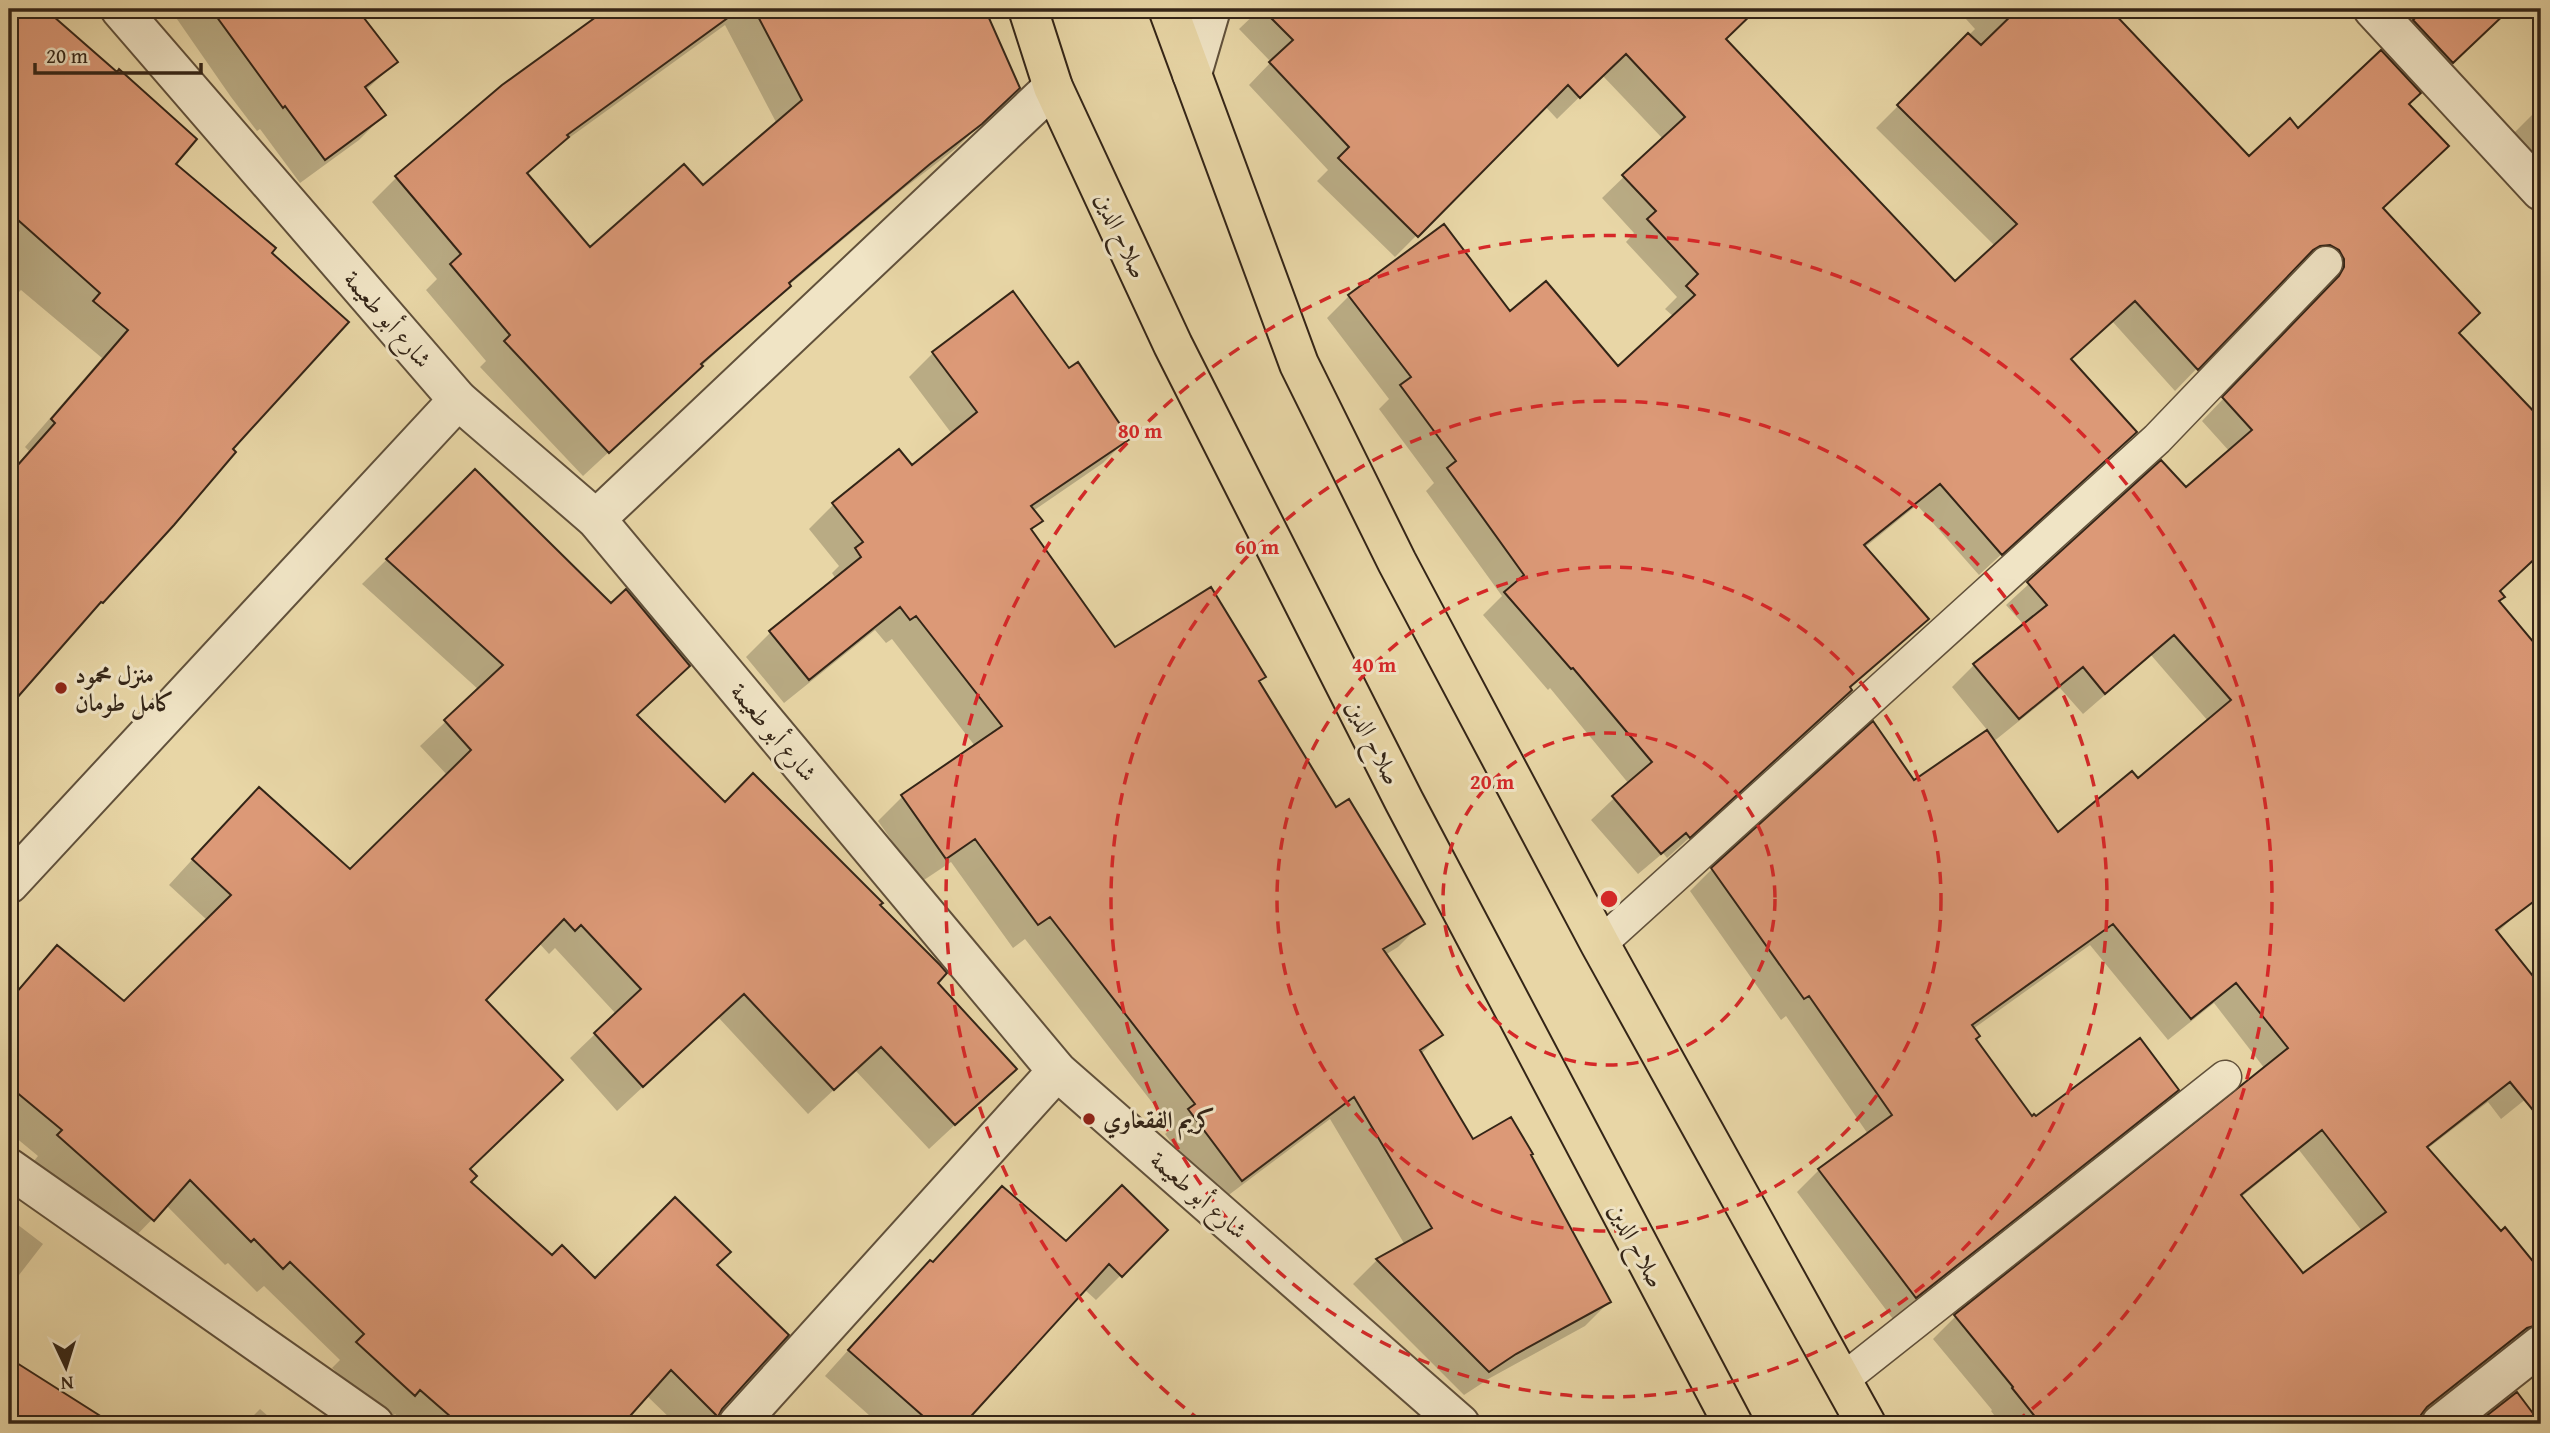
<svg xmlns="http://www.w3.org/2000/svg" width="2550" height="1433" viewBox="0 0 2550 1433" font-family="'Gentium Book Plus',Amiri,serif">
  <rect width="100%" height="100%" fill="#e8d6a6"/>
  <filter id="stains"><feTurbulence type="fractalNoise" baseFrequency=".00286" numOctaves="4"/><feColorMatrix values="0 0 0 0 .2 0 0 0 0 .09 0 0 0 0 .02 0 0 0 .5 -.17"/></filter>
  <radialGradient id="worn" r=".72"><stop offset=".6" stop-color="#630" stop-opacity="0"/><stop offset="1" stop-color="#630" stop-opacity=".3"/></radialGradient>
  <path fill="#0003" fill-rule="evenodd" d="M9,9H43L117,74L173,164L269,253L231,450L102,602L9,704V474L29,451L25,447L102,358L21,290L9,302Z
    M170,9H290L308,34L341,9H355L396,62L366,90L384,115L359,140L300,183L260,129L257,131L231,97Z
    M610,9H983L1018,88L955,149L903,189L789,285L583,476L480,367L486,361L426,290L437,279L372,202L396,178L503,86ZM725,25L777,124L702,188L590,250L527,175L558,146Z
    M1260,9H1749L1752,12L1724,40L1955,284L1995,246L1876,128L1975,29L1957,9H2107L2249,158L2298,130L2407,104L2381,209L2457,333L2541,420V553L2498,592L2497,602L2541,654V833L2497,870L2525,906L2497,933L2541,988V1106L2532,1094L2501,1119L2488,1102L2427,1149L2500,1233L2536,1267L2541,1263V1342L2515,1345L2503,1349L2419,1416L2418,1424H2001L1991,1411L1992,1410L1933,1339L1955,1317L2265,1069L2214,1003L2168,1040L2090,945L1973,1029L1974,1039L2031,1119L2176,1090L2154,1112L1893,1319L1797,1192L1819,1170L1868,1134L1786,1016L1781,1020L1690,891L1712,869L1914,783L1988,731L1952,687L1974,665L2024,625L2006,605L2161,462L2186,490L2230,452L2202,421L2318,300L2323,290L2322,280L2308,267H2298L2291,271L2175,391L2112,321L2069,360L2134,432L1979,575L1917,505L1864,548L1926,619L1849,689L1828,712L1667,858L1663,853L1638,874L1591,820L1629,784L1550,688L1548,690L1483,615L1502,596L1426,491L1434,483L1379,409L1389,399L1327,318L1349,296L1510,313L1618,368L1674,317L1665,309L1677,297L1626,242L1634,233L1602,198L1663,139L1602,75L1557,119L1545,106L1395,257L1317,181L1328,170L1249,85L1271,62L1239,29ZM2151,655L2208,721L2137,780L2057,834L1993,742L2060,688L2083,714ZM2299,1150L2362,1231L2303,1276L2240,1198Z
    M2359,9H2509L2430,84Z
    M2541,106V185L2501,146Z
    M933,353L1068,371L1127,439L1103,463L1033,511L1040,521L1030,531L1115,649L1264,676L1258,683L1336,809L1422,923L1398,947L1385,955L1440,1035L1421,1054L1472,1141L1529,1156L1609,1302L1585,1326L1490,1378L1464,1395L1353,1284L1377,1260L1405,1245L1330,1119L1218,1203L1165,1134L1172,1128L1025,939L1013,948L951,862L921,882L878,821L902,797L975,746L892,639L886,643L875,630L784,703L746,657L770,633L836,579L832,573L839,566L809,529L833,505L899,451L912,467L952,434L909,377Z
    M475,472L635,716L725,804L878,906L935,983L1015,1069L929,1149L855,1070L808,1114L718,1017L617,1111L570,1058L616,1014L555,948L549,954L539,943L483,1000L468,1169L469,1182L552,1257L595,1280L715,1265L720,1408L708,1424H676L646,1395L620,1424H406L395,1414L389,1420L332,1368L340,1360L264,1286L257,1292L228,1263L225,1265L166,1205L128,1244L34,1161L38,1156L9,1132V999L57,947L124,1003L207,920L169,885L234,814L350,872L448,776L420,746L479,690L362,584Z
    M1002,1188L1065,1244L1166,1230L1096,1300L1084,1289L961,1424H879L825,1376L905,1287L930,1262L931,1264Z
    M9,1218L43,1244L9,1288Z
    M9,1360L110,1424H9Z
    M260,1409L277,1424H245Z"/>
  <path fill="#dc9977" stroke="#342517" stroke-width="2" fill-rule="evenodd" d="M9,9H45L117,72L119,69L197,139L176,164L276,248L272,253L349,322L233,449L236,452L174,525L103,603L101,602L9,707V475L55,423L51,419L128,330L93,301L100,293L9,212Z
    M211,9H357L398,62L365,87L386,115L325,160L285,106L283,108Z
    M607,9H740L567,135L569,137L527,173L590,247L684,164L703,185L802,100L754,9H985L1020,88L982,124L930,164L789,283L791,286L701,364L703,366L609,453L504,341L510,335L450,264L461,254L395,176L502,85Z
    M1262,9H1757L1726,39L1955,281L2017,224L1897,105L1968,33L1981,45L2018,9H2110L2249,156L2290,118L2298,128L2381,50L2421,93L2409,104L2449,146L2383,208L2480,313L2459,333L2541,419V553L2500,591L2505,597L2499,601L2541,651V896L2496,930L2541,986V1120L2510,1082L2427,1147L2501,1231L2505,1227L2541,1271V1324L2527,1328L2427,1407L2421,1415L2420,1424H2041L2012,1388L2013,1387L1954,1315L2288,1048L2236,983L2191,1019L2113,924L1972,1025L1980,1036L1976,1039L2032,1116L2034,1114L2036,1116L2140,1038L2179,1090L1916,1298L1818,1169L1892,1115L1809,996L1804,999L1711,868L1873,721L1914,780L1987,730L2058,832L2132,771L2138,778L2231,700L2174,635L2105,694L2083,667L2019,719L1973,664L2047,605L2027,582L2161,460L2186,487L2252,430L2222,397L2339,276L2344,267V259L2339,250L2330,245L2320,246L2313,250L2198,370L2135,301L2071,359L2137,432L2002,555L1940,484L1864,545L1929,619L1850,687L1852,690L1690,838L1686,833L1661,854L1612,796L1652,762L1573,668L1571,669L1504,592L1524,575L1447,468L1456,461L1400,385L1411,377L1348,295L1444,224L1510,311L1546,281L1618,366L1695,295L1686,286L1698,274L1647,219L1656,211L1622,175L1685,117L1626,54L1580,98L1568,85L1418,237L1338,158L1349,147L1269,62L1293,40ZM2322,1130L2386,1212L2303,1273L2241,1195Z
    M2425,9H2510L2453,63L2413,20Z
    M1013,291L1069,368L1078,362L1130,439L1031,506L1043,521L1031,529L1115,647L1211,587L1266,677L1259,681L1336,807L1349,799L1425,924L1383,949L1443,1035L1420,1050L1473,1139L1511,1117L1533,1154L1531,1155L1611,1302L1516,1354L1489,1372L1376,1259L1432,1228L1354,1097L1242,1181L1188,1109L1195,1104L1050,917L1038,925L975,839L946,859L901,795L1002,726L916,616L910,620L900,607L809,680L769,631L861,557L855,548L863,542L832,503L899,449L912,465L977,412L932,352Z
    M475,469L611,603L626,589L690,666L637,715L725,802L753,773L883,903L880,905L940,965L947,973L938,983L1017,1069L955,1125L881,1047L834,1090L744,994L643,1087L594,1033L641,989L581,925L575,931L564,919L486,1000L563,1080L470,1169L477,1176L471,1182L552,1255L562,1245L595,1278L675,1197L731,1252L717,1265L789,1335L722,1409L718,1417L671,1370L623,1424H459L420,1390L415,1396L356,1342L364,1334L290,1262L283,1269L254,1239L251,1242L190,1180L154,1221L57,1135L62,1130L9,1086V1001L57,945L124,1001L231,895L192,859L259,787L350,869L471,750L444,720L503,665L386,559Z
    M1122,1185L1168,1230L1122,1277L1109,1264L964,1424H932L848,1350L930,1260L933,1262L1002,1186L1066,1241Z
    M9,1358L113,1424H9Z
    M2517,1392L2541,1424H2476Z"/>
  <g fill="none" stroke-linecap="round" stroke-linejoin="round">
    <defs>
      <path id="service" d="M1600,944L2157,439L2326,263
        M1841,1381L2225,1077"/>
      <path id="minor" d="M2373,9L2541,191
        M596,519L1053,87
        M9,884L458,400
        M9,1168L374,1424
        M738,1424L1057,1071
        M2441,1424L2541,1345"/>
      <path id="tertiary" d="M120,9L458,400L596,519L1057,1071L1460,1424
        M1192,74L1211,9"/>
      <path id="trunk" d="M1028,9L1053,87L1173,345L1404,801L1733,1424
        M1168,9L1299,364L1397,562L1600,944L1866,1424"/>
    </defs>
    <use href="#service" stroke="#61513b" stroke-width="35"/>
    <use href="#minor" stroke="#61513b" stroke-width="42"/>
    <use href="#tertiary" stroke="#61513b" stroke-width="42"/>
    <use href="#trunk" stroke="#342517" stroke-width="42"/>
    <use href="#service" stroke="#f0e4c5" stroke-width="32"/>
    <use href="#minor" stroke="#f0e4c5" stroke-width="38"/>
    <use href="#tertiary" stroke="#f0e4c5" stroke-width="38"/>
    <use href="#trunk" stroke="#e8d6a6" stroke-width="38"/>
  </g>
  <g fill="none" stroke="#d62828" stroke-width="3.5" stroke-dasharray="12 9">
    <circle cx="1609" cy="899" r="166"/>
    <circle cx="1609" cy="899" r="332"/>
    <circle cx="1609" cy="899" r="498"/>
    <path d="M1201 1421A663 663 0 1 1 2017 1421"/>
  </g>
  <g fill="#8f2418" stroke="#f0e4c5" stroke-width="2.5">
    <circle cx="61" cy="688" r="7"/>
    <circle cx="1089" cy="1119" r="7"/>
  </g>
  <g text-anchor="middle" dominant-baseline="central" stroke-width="6" stroke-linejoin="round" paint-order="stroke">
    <g font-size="24" fill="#342517" stroke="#f0e4c5">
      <text transform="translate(1122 235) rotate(65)">صلاح الدين</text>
      <text transform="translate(388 319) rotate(49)">شارع أبو طعيمة</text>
      <text transform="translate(774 732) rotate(50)">شارع أبو طعيمة</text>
      <text transform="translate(1374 742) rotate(63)">صلاح الدين</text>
      <text transform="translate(1199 1195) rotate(41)">شارع أبو طعيمة</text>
      <text transform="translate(1637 1245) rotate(62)">صلاح الدين</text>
    </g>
    <g font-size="24" font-weight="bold" fill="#342517" stroke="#f0e4c5" text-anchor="start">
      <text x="75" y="674">منزل محمود<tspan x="75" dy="28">كامل طومان</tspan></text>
      <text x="1103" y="1119">كريم الفقعاوي</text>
    </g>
  </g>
  <circle cx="1609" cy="899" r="10" fill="#d62828" stroke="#f0e4c5" stroke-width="3.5"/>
  <g font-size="21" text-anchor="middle" font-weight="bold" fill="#d62828" stroke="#f0e4c5" stroke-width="6" stroke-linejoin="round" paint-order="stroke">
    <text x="1140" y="438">80 m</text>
    <text x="1257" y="554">60 m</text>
    <text x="1374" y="672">40 m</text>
    <text x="1492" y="789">20 m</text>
  </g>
  <rect width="2550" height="1433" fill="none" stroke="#e8d6a6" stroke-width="35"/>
  <rect x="10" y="10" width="2529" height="1412" fill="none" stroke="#342517" stroke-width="3.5"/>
  <rect x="18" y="18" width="2515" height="1398" fill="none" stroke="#342517" stroke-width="2"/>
  <g transform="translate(66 1367) rotate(176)" stroke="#f0e4c5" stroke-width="5" paint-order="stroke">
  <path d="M0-5L12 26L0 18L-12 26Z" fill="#342517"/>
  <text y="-10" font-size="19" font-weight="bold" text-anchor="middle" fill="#342517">N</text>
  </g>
  <path d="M35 63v10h166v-10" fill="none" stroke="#342517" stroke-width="3.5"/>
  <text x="46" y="63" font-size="21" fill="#342517" stroke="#f0e4c5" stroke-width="5" paint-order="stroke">20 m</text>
  <rect width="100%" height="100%" filter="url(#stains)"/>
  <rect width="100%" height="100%" fill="url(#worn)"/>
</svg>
